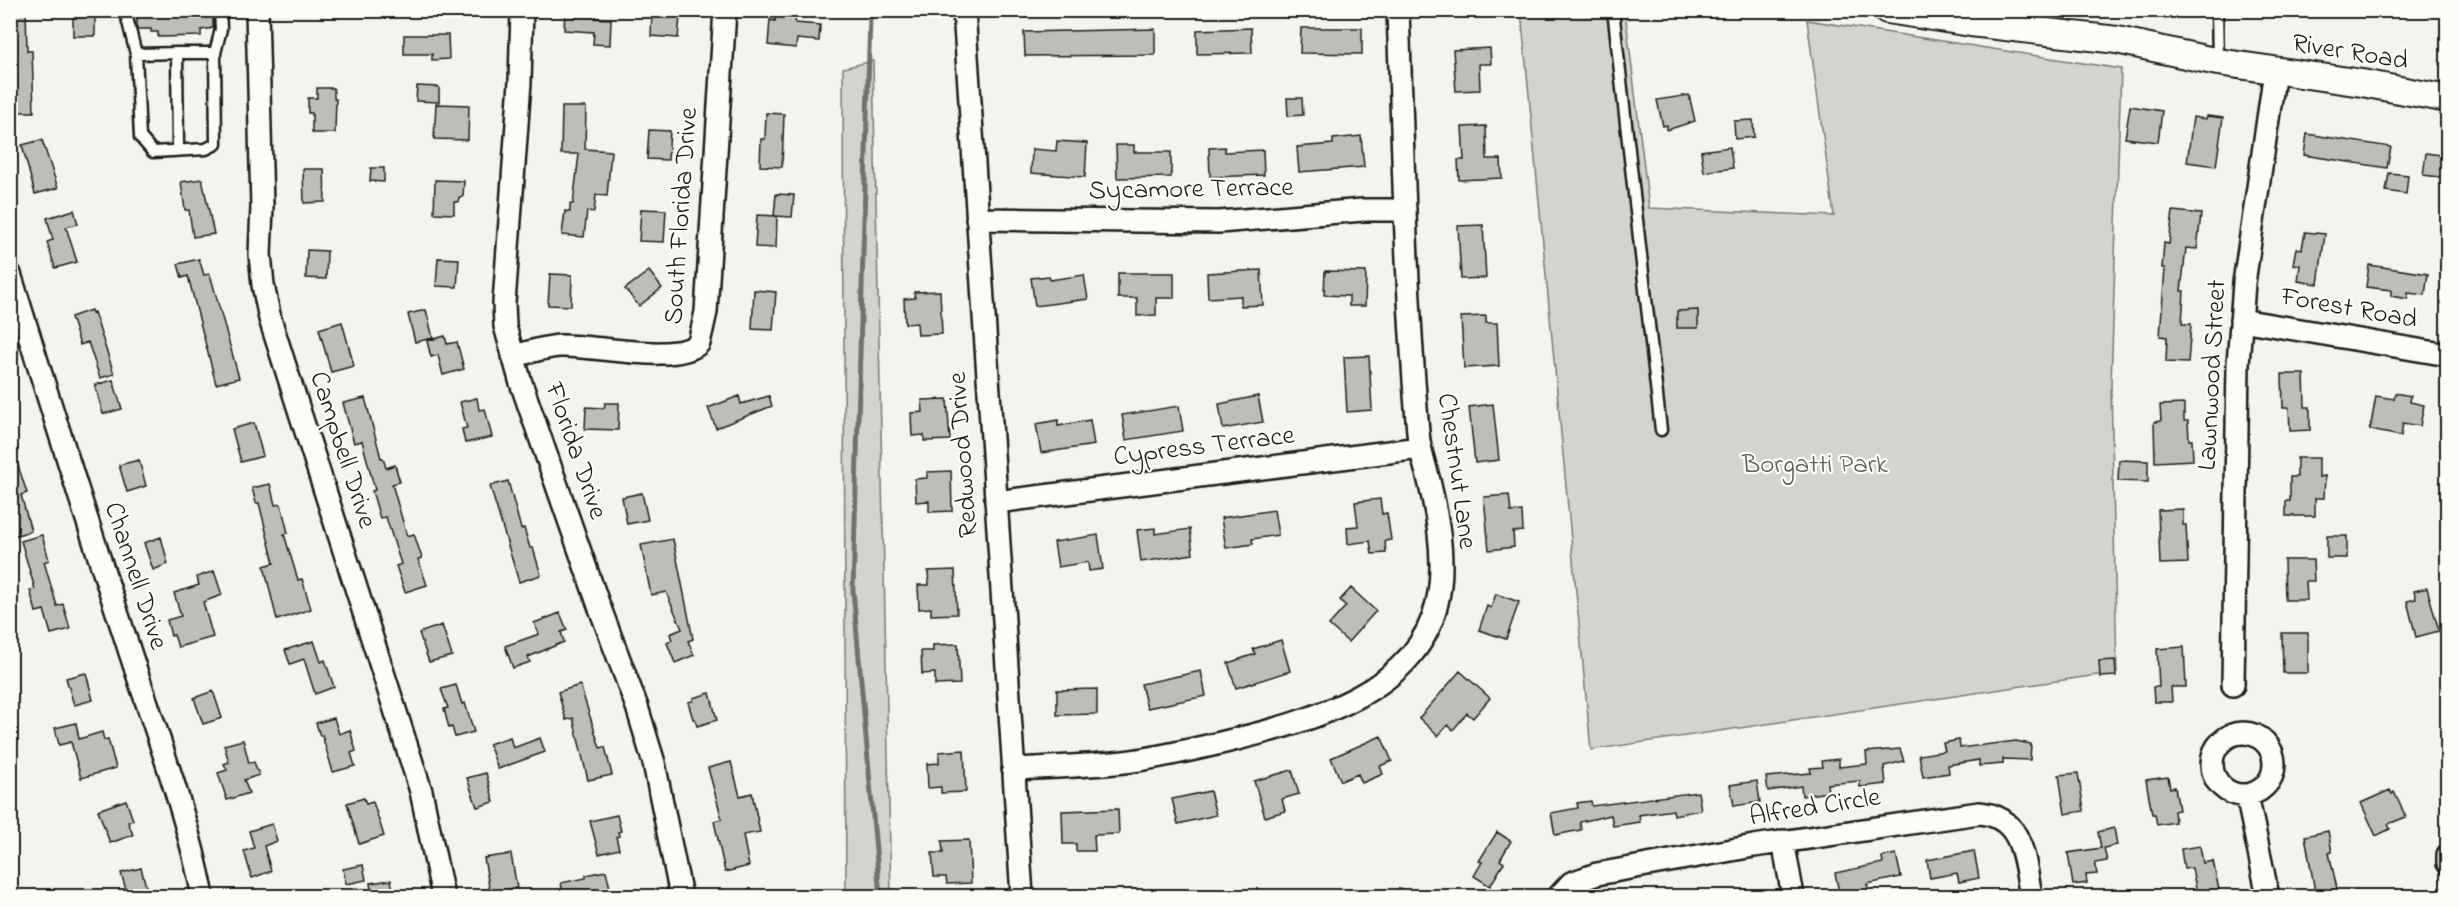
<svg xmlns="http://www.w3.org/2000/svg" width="2458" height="907" viewBox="0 0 2458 907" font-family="'Indie Flower',sans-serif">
  <rect width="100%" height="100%" fill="#f4f3ee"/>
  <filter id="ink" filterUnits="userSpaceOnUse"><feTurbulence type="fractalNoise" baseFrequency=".0167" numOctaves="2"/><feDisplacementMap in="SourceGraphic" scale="12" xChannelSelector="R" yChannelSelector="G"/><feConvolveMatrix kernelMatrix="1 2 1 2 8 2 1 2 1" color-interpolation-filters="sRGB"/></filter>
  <g filter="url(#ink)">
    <path fill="#d4d3cf" stroke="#787876" stroke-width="1.5" d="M1521,11H1625L1649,208L1834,216L1807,20L2121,69L2111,385L2117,672L1591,750Z
      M873,61L891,896H846L843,68Z"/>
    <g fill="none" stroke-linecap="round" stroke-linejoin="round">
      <path stroke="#72716f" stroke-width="5" d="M870,17L853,590L880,896"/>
    </g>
    <path fill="#bebdba" stroke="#1c1c1c" stroke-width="1.5" d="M10,10H26L27,51H32L34,112H14V61H10Z
      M73,10H95V36H73Z
      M137,10H213V28L201,30V36L158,37V32H151V29H137Z
      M565,10H596V18L611,19L610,45L593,44L594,32L564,30Z
      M652,12L669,13V16L680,17L678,38L651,36Z
      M776,14L796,16L795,23L820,25L819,41L797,39L796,48L768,45L770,20L775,21Z
      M1251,28L1252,53L1197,54V30Z
      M1301,28H1362V54L1300,53Z
      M1155,29V55L1025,56L1024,32Z
      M404,35H448L449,59L432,60V54H404Z
      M1490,48L1491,64H1479L1480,90L1456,91L1453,50Z
      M417,86L439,87V102L416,101Z
      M317,88H334V99H336L335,133H312V113H308V98H317Z
      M1689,95L1695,121L1667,130V125L1663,126L1657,100Z
      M1287,98H1302L1303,115L1288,116Z
      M436,104L469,105L468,140L434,139Z
      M2130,106L2162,111L2158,142L2125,138Z
      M562,107H586L585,149L611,151L607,196L596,195L594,212L587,211L584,237L562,235L565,211L570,212V204H573L579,154H561Z
      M766,113L784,114L782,167L760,166L761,139H765Z
      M2207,116L2223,118L2216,166L2187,162L2193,117L2206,119Z
      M1753,120L1754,137L1735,139L1734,121Z
      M1486,126L1487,159H1501L1502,178L1459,180L1458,160H1464L1462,127Z
      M649,130L670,131L668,160L647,159Z
      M2307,134L2391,147L2387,168L2304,155Z
      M1361,136L1364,167L1299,172L1297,147L1333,144V139Z
      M42,140L58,188L35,194L22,145Z
      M1057,141L1087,143L1085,177L1031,173L1032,149L1056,151Z
      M1116,145H1134V152H1171V177L1117,178Z
      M1225,147V152L1263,150L1264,175L1210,177L1209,148Z
      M1730,147L1733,168L1704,172L1701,151Z
      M2426,153L2448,156V178L2423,175Z
      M371,168H384V182L370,181Z
      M303,169H324L325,202L304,203Z
      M2389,173L2408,175L2406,194L2386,191Z
      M202,179L214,234L193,237L189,210H185L181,182Z
      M435,180L464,181L463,197H459L458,202H454V214L434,213Z
      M776,194L794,195L792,217L774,216Z
      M641,209L666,210L664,242L639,241Z
      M74,210L78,224L66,227L77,262L55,268L47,242L53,240L47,218Z
      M2173,211L2201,214L2197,249L2186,248L2181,291H2184L2182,324H2191L2188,363L2166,362L2167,337L2160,336L2165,268H2162L2164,243L2169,244Z
      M757,215L777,216L776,248L755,247Z
      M1483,225L1486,278L1461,279L1458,226Z
      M2305,232L2325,234L2318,284L2298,281L2300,265L2293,264L2296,248L2302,249Z
      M307,250L327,251L326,279L306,278Z
      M438,258L459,259L457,287L436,286Z
      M199,259L204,275L210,274L239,378L216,384L188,276L182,278L178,264Z
      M2369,265L2428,274L2425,295L2408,293V299L2391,296V290L2366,287Z
      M1261,270L1263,305L1241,306V296L1208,298L1207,273Z
      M649,271L662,288L639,306L625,289Z
      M1325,271L1366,272L1365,306H1349V296L1324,295Z
      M1118,273H1174V298H1156V315L1137,316V298H1118Z
      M550,274L572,275L571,306L548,305Z
      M1084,275L1088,299L1035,306L1031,278L1049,276L1050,280Z
      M754,290L776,292L773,330L752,329Z
      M940,291L942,334L918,335L917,323L905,324L904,299L915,298L914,292Z
      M91,310L92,313L94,312L114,374L100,378L88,342L80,345L71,317Z
      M426,310L433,338L415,342L408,314Z
      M1698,310V328H1677V311Z
      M1486,316V323H1497L1499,366L1464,368L1461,317Z
      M342,322L354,366L331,372L319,329Z
      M445,336L447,344L457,342L464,369L443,375L438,355L431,357L427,341Z
      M1369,356L1372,410L1347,412L1344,357Z
      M2282,374H2304L2305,407H2310V430L2290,431L2289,408H2283Z
      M113,380L122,409L103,414L95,385Z
      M2395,393L2411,396L2410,402L2424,405L2420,426L2403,423L2401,436L2370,430L2376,396L2394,399Z
      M739,396L741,404L769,396L772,406L716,428L708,408Z
      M1258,396L1263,422L1223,429L1219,404Z
      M365,398L381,458H383L386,468L395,465L400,482L392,484L407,536L414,534L422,558L418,559L427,585L405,592L396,566L401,564L386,517L380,518L372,491L375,490L362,441L354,443L343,403Z
      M477,398L479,410L485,409L492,437L465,443L462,429L467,428L460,402Z
      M947,399L950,440L924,441V435L912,436L911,413L923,412L922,400Z
      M605,403H619L618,430L585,429L586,407L604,408Z
      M1493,404L1499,460L1475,463L1469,407Z
      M2184,404V421H2188L2189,440H2192L2193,460L2155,462L2154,422L2161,421L2160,405Z
      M1179,406L1183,431L1126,440L1122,415Z
      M1058,420V426L1090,420L1094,445L1041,453L1036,424Z
      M254,423L263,456L241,462L232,429Z
      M13,450L27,493L21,495L31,531L10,537V451Z
      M2297,458H2319V477L2325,476L2324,498H2315V516H2286V501H2290V477H2297Z
      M139,460L146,486L127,492L119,465Z
      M2119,460L2148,461V482L2118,481Z
      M951,471L952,511L929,512V501L916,502L915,479L927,478V472Z
      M508,481L521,529L524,528L530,548H533L541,575L519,582L490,486Z
      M270,484L275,505L281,504L288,533L284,534L298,580L302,579L311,609L277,620L264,566L274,563L259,503H256L252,488Z
      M642,493L648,520L627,524L622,497Z
      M1509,495L1511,512L1522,511L1523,531L1513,532L1514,547L1489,550L1484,497Z
      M1380,499L1382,514L1387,513L1391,540L1385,541L1386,553L1372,554L1370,541L1348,544L1347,527L1358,526L1355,502Z
      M2183,509V525H2186L2188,563L2160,564L2158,510Z
      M1274,510L1278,535L1252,539L1253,544L1226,548L1221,518Z
      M1155,528V534L1190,529L1193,554L1141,562L1137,530Z
      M42,535L49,560L44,562L57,606L63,604L70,629L51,634L44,610L36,612L30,590L35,589L21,541Z
      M1098,535L1103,569L1089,571L1088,562L1058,567L1054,542Z
      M2327,536H2347V558H2327Z
      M161,537L168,564L153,570L144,543Z
      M673,539L693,639L688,641L694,655L675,663L667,643L672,640L670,634L682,629L666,592L651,595L641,545Z
      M2284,560H2313L2314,581H2306L2307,600H2285Z
      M955,570L957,614L931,615V608L919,609L918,585H929L928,571Z
      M214,571L222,595L203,602L213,637L178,647L174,635L171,636L167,620L181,616L174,593L199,585L197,577Z
      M1351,588L1376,611L1348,642L1329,625L1346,606L1340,600Z
      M2427,588L2439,631L2416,637L2407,601L2416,599L2414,591Z
      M1496,594L1519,602L1506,639L1479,630L1487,606L1491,608Z
      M560,613L567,630L561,632L564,642L528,657L530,662L513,668L505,646L539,634L534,623Z
      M442,625L452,656L429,662L419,633Z
      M2282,633H2308V673H2283Z
      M1281,640L1290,671L1236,688L1228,663L1255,654L1253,649Z
      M314,641L321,662L325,660L334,687L315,694L304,659L290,664L285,650Z
      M958,644L960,684L935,685V673L922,674L921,651H933V645Z
      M2184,647L2186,687H2171L2172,702H2154L2153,687H2159L2157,649Z
      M2115,660L2116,676L2100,677L2099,661Z
      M1201,671L1206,696L1147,708L1141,684Z
      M1460,671L1490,698L1473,718L1467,713L1453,730L1448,725L1438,736L1419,718Z
      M86,673L93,700L74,705L66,678Z
      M456,685L462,704L465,703L474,732L455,737L452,727L449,728L444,709L448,708L441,689Z
      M580,685L600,748L605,747L612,775L588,780L573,718L566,720L558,692Z
      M1097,689V714L1057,715V690Z
      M213,691L222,718L203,724L194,698Z
      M710,693L717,720L697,726L695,719H693L688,702L693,701V698Z
      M334,718L339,734L350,730L356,751L351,753L355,766L333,772L322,735L320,736L316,723Z
      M76,723L79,739L102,732L104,740L108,739L116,768L81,778L71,742L59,745L55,728Z
      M1381,736L1392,761L1380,766L1383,774L1362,783L1358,774L1341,781L1331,758Z
      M510,737L513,748L540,738L545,752L498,769L489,744Z
      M243,740L249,763L254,762L259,775L244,780L249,793L227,800L218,773L227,770L224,764L229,762L224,745Z
      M1959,740L1960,748L2016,741L2031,744L2030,760L2003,759V764L1979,766V760L1948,765L1949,773L1923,777L1919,755L1945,751L1943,743Z
      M1900,749L1904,761L1884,766L1886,784L1860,787V781L1827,784L1828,792L1802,796L1801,786L1768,791L1766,777L1811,773L1810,768L1823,767L1822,761L1839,759V767L1867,764L1866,752Z
      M964,750L966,792L941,793V787L928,788L927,764L939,763V752Z
      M731,762L740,796L752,793L760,832L743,835L749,866L725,872L714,821L722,819L708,768Z
      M1292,770L1299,794L1282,799L1285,811L1265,817L1254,781Z
      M486,773L494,802L477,807L467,778Z
      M2078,773L2084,811L2065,814L2059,775Z
      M2168,777L2170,788L2175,787L2179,810L2174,811L2175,822L2157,825L2155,814H2152L2146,780Z
      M1757,781L1760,802L1734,806L1730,785Z
      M2390,790L2392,794L2394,792L2406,817L2388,824L2390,829L2376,836L2361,803Z
      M1210,791L1216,815L1178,824L1172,799Z
      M1698,792L1701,810L1674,815L1673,810L1639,815L1640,822L1613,826L1611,815L1580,822L1581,830L1555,835L1551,813L1578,808L1577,803L1591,801L1592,806Z
      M364,798L366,804L373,802L384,836L359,844L347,803Z
      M126,800L133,820L128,822L133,835L110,843L98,810Z
      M1118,809L1119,834L1094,835L1095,851H1076V844H1063L1062,811Z
      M617,815L621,831L618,832L619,836L616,837L619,849L599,854L590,821Z
      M272,824L277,841L264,846L271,871L252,878L244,851L254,848L249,831Z
      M2114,828L2117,845L2104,848L2107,861L2095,863L2097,874L2086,875L2087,883L2073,885L2068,853L2101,848L2098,832Z
      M2328,831L2332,852L2329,853L2338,893L2316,897L2305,836Z
      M1497,832L1511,841L1500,860L1504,863L1490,886L1474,876L1482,862L1479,861Z
      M969,840L971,883L947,884L946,877H934L932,853H943L942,841Z
      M2200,846L2203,863L2213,861L2219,890L2197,894L2192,868L2184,869L2181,849Z
      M1974,851L1979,878L1959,882L1957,873L1930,878L1927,860Z
      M511,854L517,888L490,892L484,858Z
      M1896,854L1901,877L1867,884L1869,893L1840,897L1835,873L1883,863L1882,857Z
      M363,865L366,880L346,884L343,869Z
      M141,868L149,897H132L131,892L127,893L121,873Z
      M606,871L610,888L564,897L561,883L586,878V875Z
      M391,880L394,897H372L370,883Z"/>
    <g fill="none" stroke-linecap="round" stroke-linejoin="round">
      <defs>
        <path id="service" d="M125,10L136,54L140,137L153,152L206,149L216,144L215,53L221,29L220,10
          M1613,10L1661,430
          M2217,10L2218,61
          M177,53H215
          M136,54L177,53L178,150"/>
        <path id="minor" d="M257,10L262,207L260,254L263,285L270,319L421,791L443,896
          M522,10L520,82L504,303L505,326L520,380L598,603L637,707L654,763L681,896
          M964,10L1022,896
          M977,219L1219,222L1363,210H1405
          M10,274C48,398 87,521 127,643C154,727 186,810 203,896
          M2241,320L2448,355
          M513,356C528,353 544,347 559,346C591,344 677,365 699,343L706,312L725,10
          M996,502L1420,448
          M2233,685L2238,364L2244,283L2275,71
          M2212 764a31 31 0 1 1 62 0a31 31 0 1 1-62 0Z
          M1013,769C1053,767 1093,766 1132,761C1166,756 1200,748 1233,740C1310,721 1417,692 1437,603C1446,565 1439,522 1430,485C1426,467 1419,450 1418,432C1406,292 1403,151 1398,10
          M2247,795L2268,896
          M1783,841L1793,896
          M2448,855V863
          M1559,896L1571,883L1597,874L1754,846L1979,813C2024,816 2024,861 2031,896"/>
        <path id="tertiary" d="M1887,10L1971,23L2117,40L2218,62L2362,83L2448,99"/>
      </defs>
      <use href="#service" stroke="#1c1c1c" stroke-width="15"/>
      <use href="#minor" stroke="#1c1c1c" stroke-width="26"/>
      <use href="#tertiary" stroke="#1c1c1c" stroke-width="30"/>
      <use href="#service" stroke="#fdfcf7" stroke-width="10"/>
      <use href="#minor" stroke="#fdfcf7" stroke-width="21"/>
      <use href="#tertiary" stroke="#fdfcf7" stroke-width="26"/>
    </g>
  </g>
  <g text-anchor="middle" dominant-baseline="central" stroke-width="4.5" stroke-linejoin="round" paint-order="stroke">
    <g font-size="27" fill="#1c1c1c" stroke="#fdfcf7">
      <text transform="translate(2350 53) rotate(9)">River Road</text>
      <text transform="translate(1191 190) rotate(-1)">Sycamore Terrace</text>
      <text transform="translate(682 216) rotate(-86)">South Florida Drive</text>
      <text transform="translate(2349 309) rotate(10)">Forest Road</text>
      <text transform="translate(2213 375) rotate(-87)">Lawnwood Street</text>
      <text transform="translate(1204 447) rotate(-7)">Cypress Terrace</text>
      <text transform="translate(342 450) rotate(72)">Campbell Drive</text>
      <text transform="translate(575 451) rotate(71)">Florida Drive</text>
      <text transform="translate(964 455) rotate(-94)">Redwood Drive</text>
      <text transform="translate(1456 471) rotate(82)">Chestnut Lane</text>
      <text transform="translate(135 576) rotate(72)">Channell Drive</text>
      <text transform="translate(1815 808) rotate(-9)">Alfred Circle</text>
    </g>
    <g font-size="27" fill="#5c5c5b" stroke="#fdfcf7">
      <text x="1815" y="465">Borgatti Park</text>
    </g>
  </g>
  <rect width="2458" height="907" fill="none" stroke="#fdfcf7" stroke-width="36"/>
  <rect x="18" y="18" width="2422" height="871" fill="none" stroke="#1c1c1c" stroke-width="2" filter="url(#ink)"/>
</svg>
